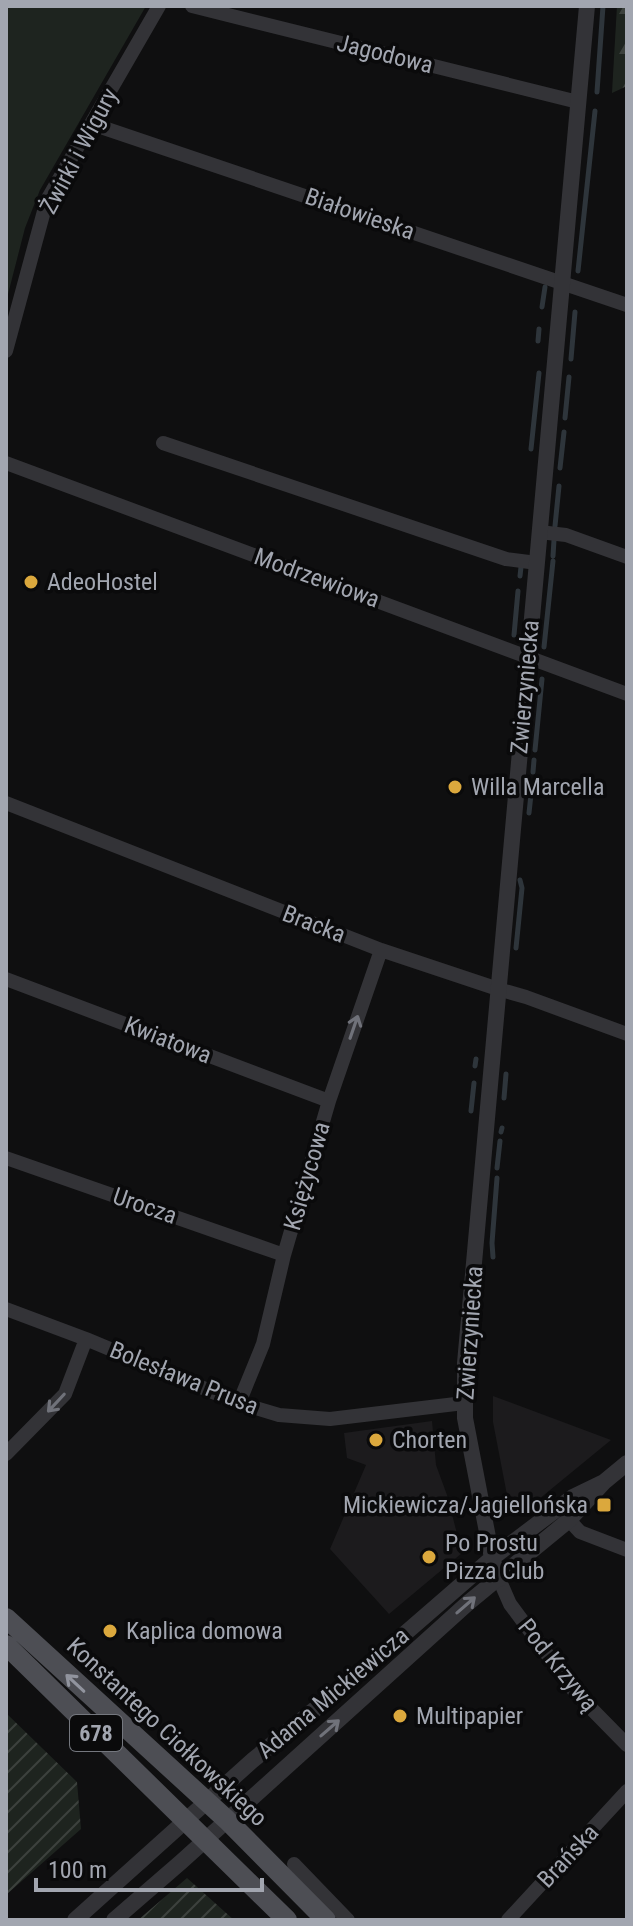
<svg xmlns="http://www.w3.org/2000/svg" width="633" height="1926" viewBox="0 0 633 1926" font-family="'Roboto Condensed',sans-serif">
  <defs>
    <pattern id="forest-firs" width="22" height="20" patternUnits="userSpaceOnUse" patternTransform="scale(2)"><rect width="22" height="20" fill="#1e241f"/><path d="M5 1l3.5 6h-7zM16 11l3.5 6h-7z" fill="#3c413d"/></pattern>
    <pattern id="garden-furrows" width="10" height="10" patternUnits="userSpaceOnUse" patternTransform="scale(2)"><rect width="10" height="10" fill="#1e241f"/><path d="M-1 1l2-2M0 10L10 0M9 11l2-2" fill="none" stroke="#3c413d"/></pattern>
  </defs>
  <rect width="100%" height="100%" fill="#0f0f10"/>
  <path fill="#1c1b1d" d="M493,1396L611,1440L533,1504L507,1495L493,1422Z
    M432,1421L436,1465L447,1495L462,1553L389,1614L330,1549L366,1465L347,1458L344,1433Z"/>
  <path fill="url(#forest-firs)" d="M617,6H627V86L612,93Z"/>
  <path fill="#1e241f" d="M6,6H146L40,190L25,228L6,302Z"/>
  <path fill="url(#garden-furrows)" d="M6,1713L77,1782L81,1829L6,1895Z
    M187,1878L234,1920H138Z"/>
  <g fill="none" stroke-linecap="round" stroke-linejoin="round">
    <path stroke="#2e353b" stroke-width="5" d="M597,92L603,6
      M578,271L595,111
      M542,307L545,287
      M538,341L539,329
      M571,359L575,312
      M565,418L569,377
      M531,449L539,373
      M560,468L564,432
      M555,526L559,486
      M553,556L554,540
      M520,576L521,567
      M514,635L518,591
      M544,647L553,561
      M535,750L542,679
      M533,772L534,760
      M529,813L532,785
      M516,948L522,888L520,880
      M475,1066L476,1059
      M504,1098L506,1074
      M471,1111L474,1083
      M501,1132L502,1128
      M497,1168L500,1141
      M493,1257L492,1243L497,1178"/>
    <path stroke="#333337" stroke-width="14" d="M192,6L578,102
      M92,124L627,305
      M6,351L47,200L159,6
      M163,443L506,559L537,563
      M6,463L627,694
      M539,532L566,535L627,557
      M6,803L381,950L498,989L526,997L627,1034
      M6,979L329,1101
      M6,1158L284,1255
      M6,1309L86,1339L239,1403L279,1415L330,1419L464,1403
      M239,1403L263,1344L284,1255L329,1101L381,950
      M6,1454L65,1394L86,1339
      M569,1520L580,1532L627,1550
      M499,1579L510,1604L575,1692L627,1745
      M294,1864L348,1920
      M508,1920L627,1791"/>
    <path stroke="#333337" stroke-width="16" d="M499,1579L492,1558L465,1418V1363L587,6
      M75,1920L253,1760L364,1669L492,1558L573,1497L604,1482
      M114,1920L181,1862L468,1603L569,1520L604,1482L627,1463"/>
    <path stroke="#4d4e54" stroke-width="20" d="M6,1618L227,1820L326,1920
      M6,1645L287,1920"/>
  </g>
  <defs><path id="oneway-shaft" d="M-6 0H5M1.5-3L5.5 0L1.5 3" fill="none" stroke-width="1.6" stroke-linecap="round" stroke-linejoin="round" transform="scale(2)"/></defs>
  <g stroke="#70727a">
    <use href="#oneway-shaft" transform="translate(354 1027) rotate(-71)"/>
    <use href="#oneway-shaft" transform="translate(56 1403) rotate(133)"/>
    <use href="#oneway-shaft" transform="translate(466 1605) rotate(-41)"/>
    <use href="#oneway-shaft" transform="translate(330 1728) rotate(-41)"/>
  </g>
  <use stroke="#91949e" href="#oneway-shaft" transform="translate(75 1683) rotate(-137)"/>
  <g fill="#dba83d" stroke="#0a0a0b" stroke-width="3">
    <circle cx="31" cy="582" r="8"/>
    <circle cx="455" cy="787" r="8"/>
    <circle cx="376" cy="1440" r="8"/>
    <rect x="596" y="1497" width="16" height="16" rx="4"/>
    <circle cx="429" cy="1557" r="8"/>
    <circle cx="110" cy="1631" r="8"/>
    <circle cx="400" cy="1716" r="8"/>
  </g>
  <g text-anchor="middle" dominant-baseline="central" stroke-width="7" stroke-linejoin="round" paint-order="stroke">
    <rect fill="#0a0a0b" stroke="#74777e" stroke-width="2" x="70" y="1715" width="52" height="36" rx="6"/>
    <g font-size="22" font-weight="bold" fill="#a2a6b0">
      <text x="96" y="1733">678</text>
    </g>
    <g font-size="24" fill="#a2a6b0" stroke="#0a0a0b">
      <text transform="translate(385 54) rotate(14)">Jagodowa</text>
      <text transform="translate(79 151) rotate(-62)">Żwirki i Wigury</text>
      <text transform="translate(360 214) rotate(19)">Białowieska</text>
      <text transform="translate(317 578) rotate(20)">Modrzewiowa</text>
      <text transform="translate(525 687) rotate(-85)">Zwierzyniecka</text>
      <text transform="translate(314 924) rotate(21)">Bracka</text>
      <text transform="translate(168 1040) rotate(21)">Kwiatowa</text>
      <text transform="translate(307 1176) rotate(-74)">Księżycowa</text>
      <text transform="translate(145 1206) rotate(19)">Urocza</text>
      <text transform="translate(470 1333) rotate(-86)">Zwierzyniecka</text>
      <text transform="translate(184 1378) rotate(22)">Bolesława Prusa</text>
      <text transform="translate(558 1665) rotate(51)">Pod Krzywą</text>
      <text transform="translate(333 1693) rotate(-40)">Adama Mickiewicza</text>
      <text transform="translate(167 1732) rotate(43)">Konstantego Ciołkowskiego</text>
      <text transform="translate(568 1856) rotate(-47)">Brańska</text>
    </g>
    <g font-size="24" fill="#a2a6b0" stroke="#0a0a0b" text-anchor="start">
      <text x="47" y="582">AdeoHostel</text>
      <text x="471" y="787">Willa Marcella</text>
      <text x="392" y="1440">Chorten</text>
      <text x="588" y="1505" text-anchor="end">Mickiewicza/Jagiellońska</text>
      <text x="445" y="1543">Po Prostu<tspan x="445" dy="28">Pizza Club</tspan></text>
      <text x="126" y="1631">Kaplica domowa</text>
      <text x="416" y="1716">Multipapier</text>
    </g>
  </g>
  <rect width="633" height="1926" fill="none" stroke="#a2a6b0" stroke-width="16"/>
  <path d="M36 1878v12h226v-12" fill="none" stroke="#a2a6b0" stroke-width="4"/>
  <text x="48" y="1878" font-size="24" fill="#a2a6b0" stroke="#0a0a0b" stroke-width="6" paint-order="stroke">100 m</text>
</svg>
